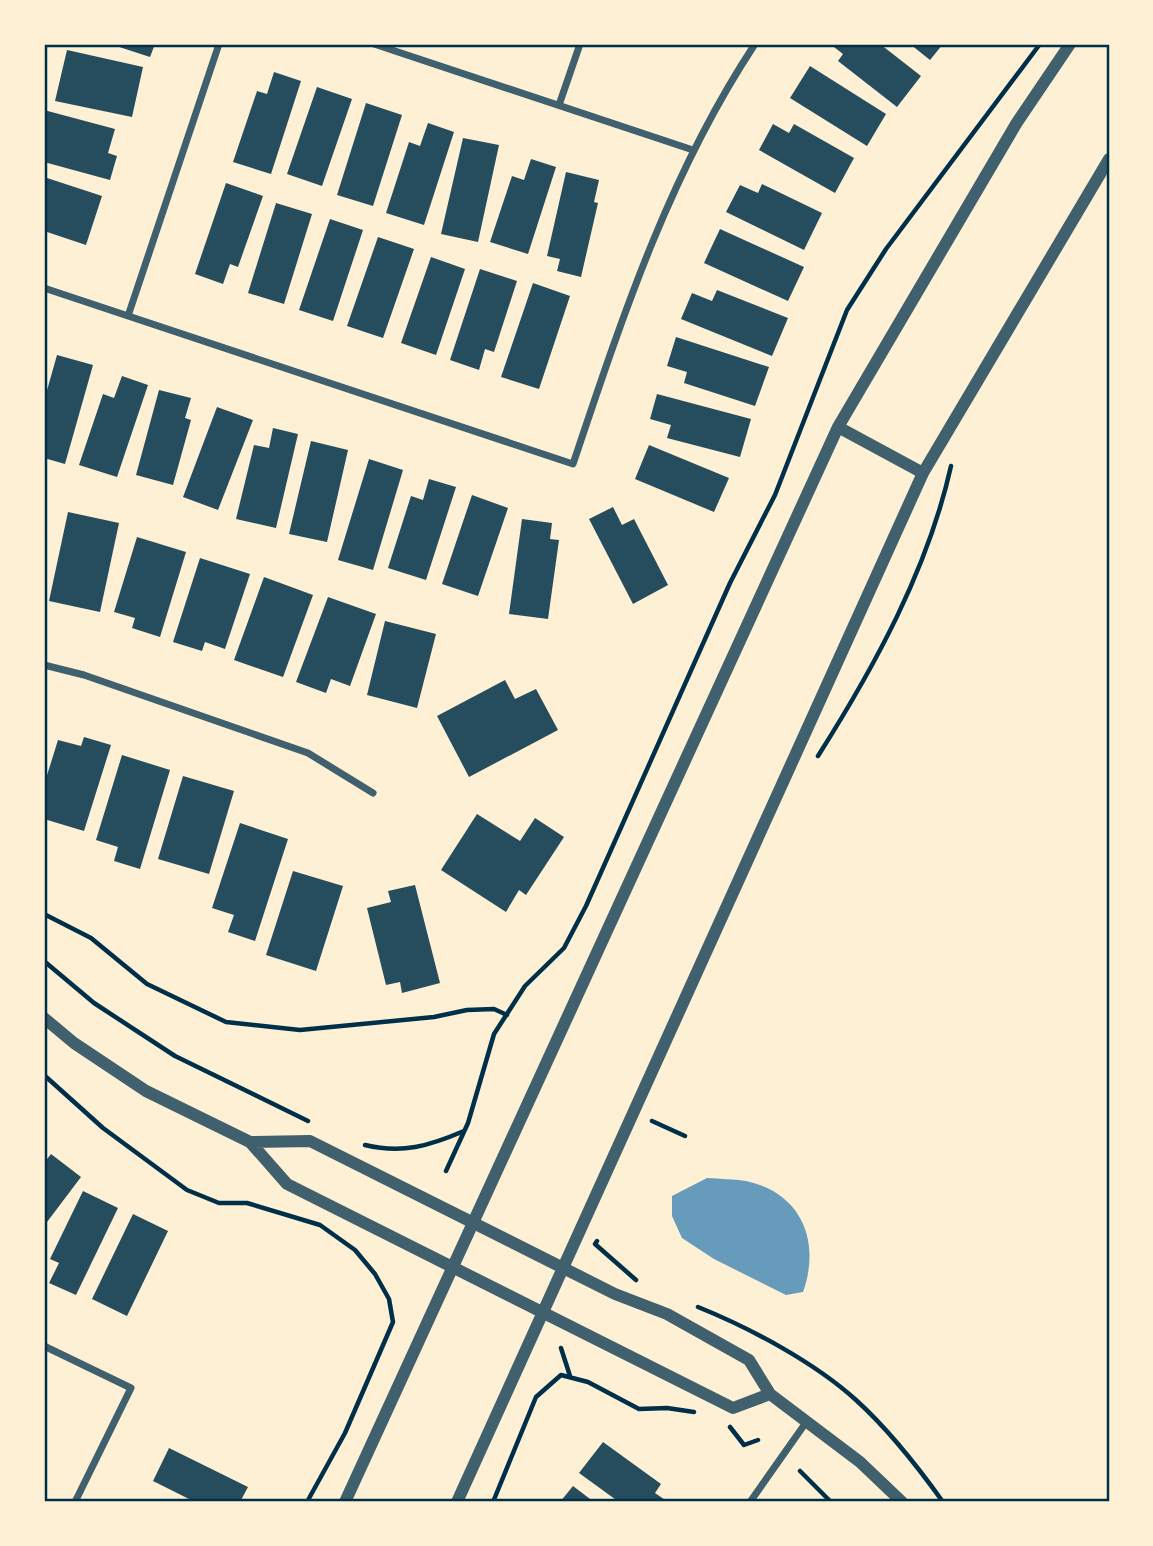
<svg xmlns="http://www.w3.org/2000/svg" width="1153" height="1546" viewBox="0 0 1153 1546" font-family="'Sofia Sans Condensed',sans-serif">
  <rect width="100%" height="100%" fill="#fdf0d5"/>
  <path fill="#669bbc" d="M707,1178C720,1179 734,1179 746,1181C802,1193 821,1242 803,1292L786,1295L714,1259L682,1238L672,1216V1196Z"/>
  <path fill="#264d5e" d="M110,44H155L150,57Z
    M830,44H880L921,76L897,107L838,61L843,54Z
    M910,44H943L930,60Z
    M67,50L143,67L132,117L55,101Z
    M810,66L886,114L867,146L790,98Z
    M274,72L301,81L271,174L233,162L257,91L267,94Z
    M317,87L352,99L322,186L287,174Z
    M366,103L402,115L373,206L337,195Z
    M44,110L115,129L108,153L117,156L110,180L44,162Z
    M428,123L454,132L424,225L386,213L409,142L420,146Z
    M773,124L789,133L794,124L854,158L835,193L759,150Z
    M463,138L499,145L478,242L441,234Z
    M531,159L556,167L528,254L490,242L512,176L524,180Z
    M566,172L599,180L594,202L598,203L581,277L557,271L560,259L547,256Z
    M44,177L102,196L86,245L44,231Z
    M226,183L263,196L238,267L230,264L223,284L195,274Z
    M762,184L822,213L804,250L726,212L740,185L758,193Z
    M276,203L312,214L284,304L248,293Z
    M330,219L363,230L333,321L299,310Z
    M720,229L804,267L788,301L704,263Z
    M378,237L414,249L383,338L347,326Z
    M431,257L465,269L436,355L401,343Z
    M480,269L517,281L494,352L485,349L479,370L450,360Z
    M533,283L570,296L539,389L501,377Z
    M717,290L788,318L772,356L681,319L692,293L712,301Z
    M676,337L769,367L755,406L684,383L687,372L667,366Z
    M57,355L93,365L65,464L44,458V401Z
    M122,376L148,385L117,477L79,465L103,394L114,398Z
    M159,390L191,398L185,418L191,420L173,485L136,475Z
    M657,394L751,419L740,457L667,438L671,425L650,419Z
    M217,407L253,420L218,510L183,497Z
    M273,428L298,434L276,528L236,519L254,445L269,448Z
    M311,441L348,450L327,542L289,534Z
    M649,445L729,478L714,512L635,479Z
    M369,459L403,470L373,570L338,560Z
    M429,479L456,487L426,580L388,568L411,496L423,500Z
    M472,495L508,508L478,596L442,584Z
    M613,507L622,525L634,519L668,585L633,604L589,519Z
    M68,512L119,523L100,612L49,601Z
    M522,519L552,523L550,539L559,540L548,619L509,614Z
    M137,537L186,552L160,637L132,628L135,618L114,612Z
    M200,558L250,574L225,649L205,642L202,651L173,642Z
    M264,577L313,595L283,677L234,660Z
    M328,597L376,614L350,686L331,679L326,693L296,682Z
    M385,621L436,634L417,708L367,695Z
    M505,680L515,699L536,689L558,730L469,777L437,716Z
    M84,737L111,745L84,831L44,819V785L58,740L81,746Z
    M122,755L170,770L140,869L114,861L118,847L96,840Z
    M183,776L234,791L209,874L158,859Z
    M477,814L520,841L535,818L564,837L526,895L519,890L506,912L441,870Z
    M240,823L288,839L255,941L228,932L234,915L212,908Z
    M293,871L343,886L316,971L266,955Z
    M415,885L440,983L402,993L400,982L386,985L367,908L391,902L388,891Z
    M51,1154L81,1177L44,1226V1163Z
    M83,1191L118,1208L76,1295L49,1283L59,1263L50,1259Z
    M133,1214L168,1231L127,1316L92,1299Z
    M603,1442L661,1484L655,1493L668,1502H619L579,1473Z
    M169,1448L248,1487L240,1502H195L153,1481Z
    M573,1486L594,1502H560Z"/>
  <g fill="none" stroke-linecap="round" stroke-linejoin="round">
    <path stroke="#003049" stroke-width="4.5" d="M818,756C875,666 928,569 951,466
      M44,914L91,938L147,984L226,1022L300,1030L434,1017L467,1010L494,1009L507,1015
      M44,961L94,1003L175,1056L308,1121
      M44,1075L103,1128L187,1190L219,1203H247L320,1225L355,1250L375,1274L389,1299L393,1322L345,1433L307,1502
      M652,1121L685,1136
      M365,1145C402,1154 429,1146 464,1131
      M446,1171L468,1123L494,1034L525,986L564,948L586,906L730,583L775,495L847,310L886,249L1040,44
      M597,1241L595,1244L636,1280
      M698,1307C750,1328 814,1362 856,1400C888,1429 918,1467 943,1502
      M561,1348L570,1376
      M730,1427L744,1445L758,1440
      M800,1471L831,1502
      M493,1502L536,1397L561,1375L588,1382L639,1409L667,1408L694,1412"/>
    <path stroke="#3f606c" stroke-width="7" d="M374,44L693,150
      M559,105L580,44
      M44,288L573,464C622,318 669,174 755,44
      M128,316L219,44
      M44,665L84,675L308,753L373,793
      M44,1346L131,1388L75,1502
      M750,1502L807,1421"/>
    <path stroke="#3f606c" stroke-width="12" d="M838,427L923,473
      M44,1018L74,1043L146,1091L250,1142L287,1184L733,1408L770,1394
      M250,1142L310,1141L615,1294L667,1314L749,1360L770,1394L860,1462L902,1502
      M345,1502L838,427L1016,124L1070,44
      M457,1502L923,473L1109,159"/>
  </g>
  <rect width="1153" height="1546" fill="none" stroke="#fdf0d5" stroke-width="91"/>
  <rect x="46" y="46" width="1062" height="1454" fill="none" stroke="#003049" stroke-width="2.5"/>
</svg>
